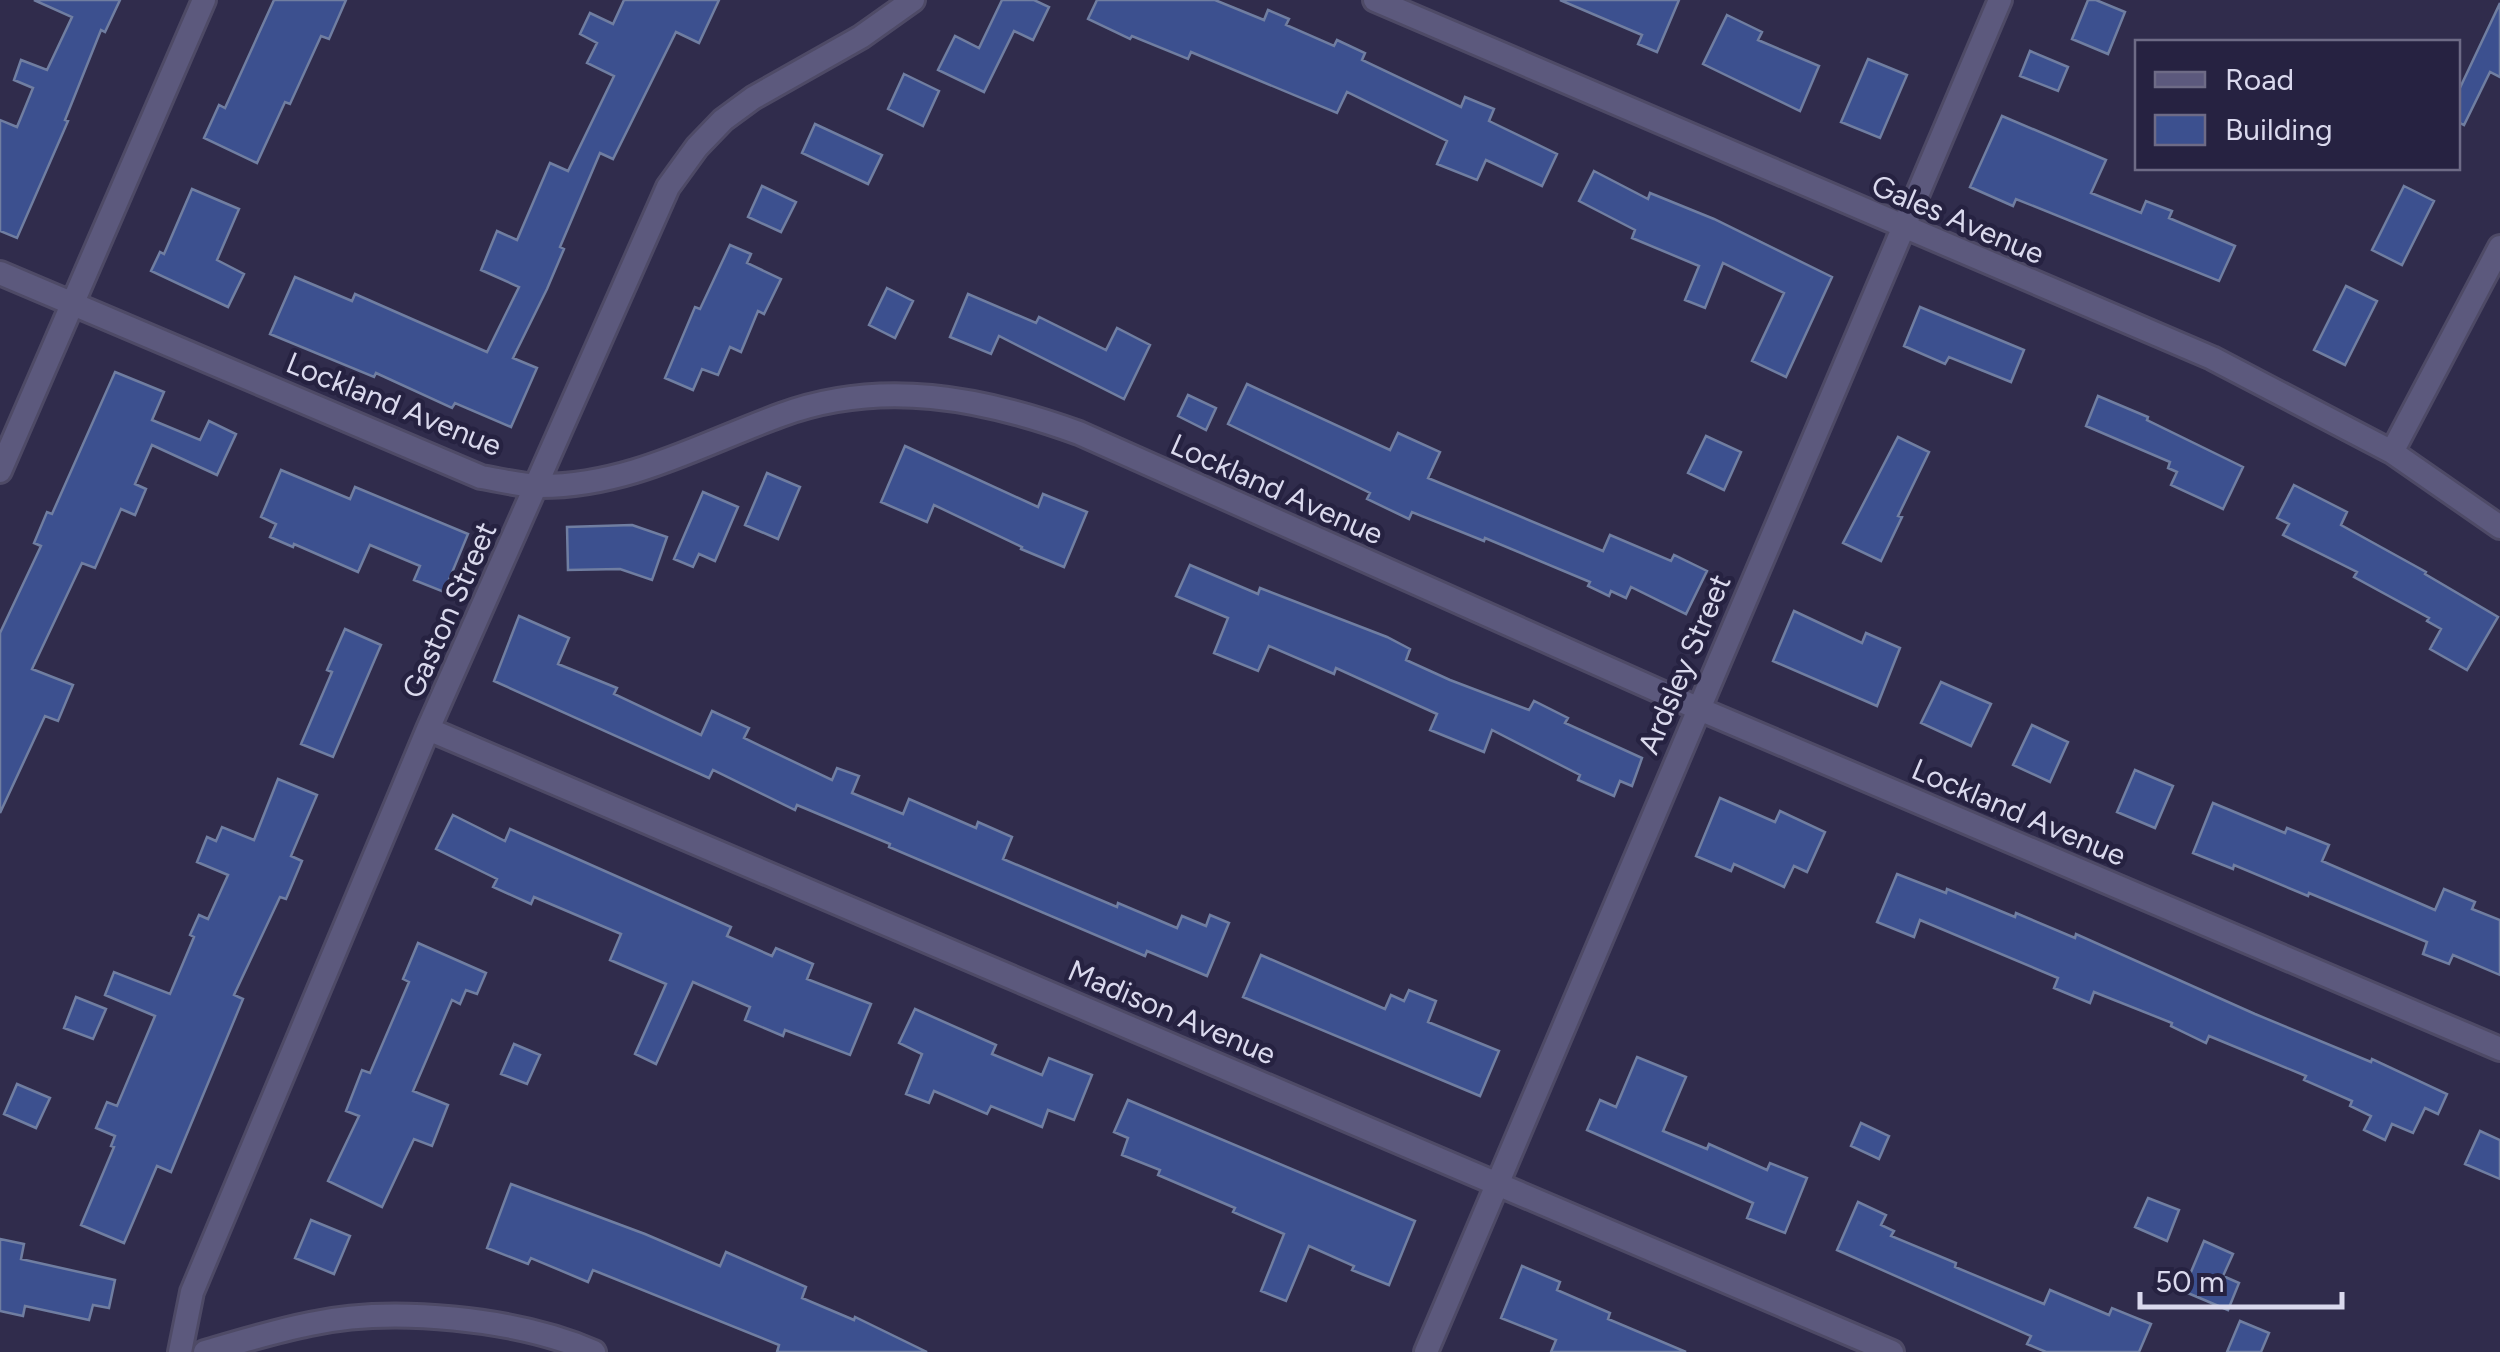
<svg xmlns="http://www.w3.org/2000/svg" width="2500" height="1352" viewBox="0 0 2500 1352" font-family="Figtree,sans-serif">
  <rect width="100%" height="100%" fill="#302c4c"/>
  <path fill="#3c508f" stroke="#707ea1" stroke-width="2.5" d="M34,0H120L105,32L101,30L65,120L68,121L17,238L0,231V120L17,127L33,88L14,80L21,60L47,70L72,17Z
    M274,0H346L329,39L321,36L290,104L285,102L257,163L204,138L219,105L225,108Z
    M624,0H719L699,43L676,32L613,159L600,153L560,247L564,249L547,289L513,358L537,368L511,427L455,403L452,408L376,373L374,377L270,334L295,277L352,301L355,294L487,352L519,287L481,270L497,231L517,240L550,163L568,171L614,76L587,63L597,43L580,34L590,13L613,24Z
    M1002,0H1034L1049,7L1033,40L1014,31L984,92L938,70L955,36L979,48Z
    M1097,0H1215L1264,20L1268,10L1289,19L1286,25L1334,46L1337,40L1365,53L1362,60L1461,107L1465,97L1494,109L1489,121L1557,154L1542,186L1486,160L1477,180L1437,164L1447,141L1347,92L1337,113L1191,52L1188,59L1132,36L1130,39L1088,19Z
    M1560,0H1679L1657,52L1638,44L1642,35Z
    M2088,0H2096L2125,12L2108,54L2072,39Z
    M2500,3V77L2490,72L2464,125L2458,122V92Z
    M1727,15L1762,32L1758,40L1819,66L1800,111L1703,64Z
    M2030,51L2068,67L2058,91L2020,76Z
    M1868,59L1907,75L1880,138L1841,122Z
    M904,74L939,91L923,126L888,109Z
    M2002,116L2106,160L2091,193L2141,213L2146,201L2172,211L2169,218L2235,246L2219,281L2016,199L2013,206L1970,187Z
    M815,124L882,155L868,184L802,153Z
    M1594,171L1648,199L1650,193L1714,219L1832,277L1786,377L1752,361L1784,293L1723,263L1705,308L1685,300L1699,266L1632,238L1635,230L1579,201Z
    M762,186L796,202L781,232L748,217Z
    M2404,186L2434,201L2402,265L2372,250Z
    M192,189L239,209L217,260L244,274L228,307L151,271L160,252L164,254Z
    M730,245L751,254L747,263L781,279L764,314L758,311L741,352L730,347L718,375L702,369L693,390L665,378L695,307L700,309Z
    M2346,286L2377,301L2345,365L2314,350Z
    M887,288L913,301L895,338L869,325Z
    M968,294L1036,323L1039,317L1106,350L1117,328L1150,345L1124,399L999,336L991,354L950,337Z
    M1920,307L2024,350L2011,382L1949,357L1945,364L1904,346Z
    M115,372L164,392L152,420L200,440L209,421L236,434L217,475L152,445L135,484L146,489L135,515L121,509L95,568L82,563L32,669L73,685L58,721L45,716L0,813V633L41,546L34,543L47,512L52,514Z
    M1247,384L1390,450L1398,433L1440,452L1428,478L1603,551L1610,535L1671,561L1674,555L1707,571L1686,614L1631,587L1626,598L1611,591L1609,596L1588,586L1590,582L1485,538L1484,541L1412,512L1409,519L1367,499L1370,493L1228,424Z
    M1188,395L1216,408L1206,430L1178,416Z
    M2098,396L2148,417L2147,420L2243,467L2223,509L2171,485L2177,472L2168,468L2170,462L2086,426Z
    M1706,436L1741,452L1724,490L1688,473Z
    M1898,437L1929,452L1898,516L1902,517L1881,561L1843,543Z
    M905,446L1038,507L1043,494L1087,512L1064,567L1021,549L1022,547L934,505L927,522L881,502Z
    M281,470L350,499L355,487L468,534L444,592L414,580L420,566L370,545L358,572L294,544L293,547L270,537L276,524L261,517Z
    M767,473L800,487L778,539L745,525Z
    M2294,485L2347,512L2341,525L2426,572L2425,574L2498,617L2467,670L2430,649L2441,629L2427,621L2429,618L2354,577L2357,572L2283,535L2289,524L2277,518Z
    M703,492L738,507L715,561L699,554L693,567L674,559Z
    M632,525L667,537L652,580L620,569L568,570L567,527Z
    M1190,565L1258,594L1260,588L1387,637L1410,649L1406,660L1450,680L1529,710L1534,701L1568,718L1565,723L1642,758L1632,786L1620,781L1614,796L1578,780L1580,775L1492,730L1484,752L1430,730L1437,714L1336,668L1334,674L1269,646L1258,671L1214,653L1228,618L1176,596Z
    M1794,611L1862,643L1866,633L1900,648L1877,706L1773,661Z
    M519,616L569,638L558,664L617,688L614,694L701,735L712,711L749,728L744,738L832,780L837,768L859,776L852,793L903,814L909,799L976,828L978,822L1012,837L1003,859L1117,907L1118,903L1177,928L1182,916L1206,926L1210,915L1229,923L1207,976L1147,951L1145,956L889,847L890,844L797,805L795,810L713,770L709,778L494,681Z
    M345,629L381,645L333,757L301,744L332,672L327,670Z
    M1941,682L1991,704L1971,746L1921,723Z
    M2032,725L2068,742L2050,782L2013,765Z
    M2135,770L2173,786L2155,828L2117,812Z
    M278,779L317,795L291,856L302,861L286,899L280,897L234,995L243,999L171,1172L157,1166L124,1243L81,1225L114,1147L111,1146L115,1136L96,1128L107,1102L117,1106L155,1016L105,995L114,972L170,994L194,937L190,935L199,915L208,919L228,875L197,862L207,837L216,841L222,827L254,840Z
    M1720,798L1775,822L1780,811L1825,832L1807,872L1794,866L1784,887L1734,864L1731,871L1696,856Z
    M2213,803L2285,833L2287,828L2329,845L2322,861L2435,910L2444,889L2475,902L2472,909L2500,920V975L2453,955L2449,964L2423,954L2427,942L2309,893L2308,896L2234,865L2233,869L2193,853Z
    M453,815L505,841L510,829L731,927L727,936L772,956L776,948L813,964L807,979L871,1004L850,1055L785,1030L783,1036L745,1020L750,1007L693,982L656,1064L635,1054L666,984L610,960L621,934L534,897L531,904L493,887L497,879L436,849Z
    M1897,874L1946,893L1947,889L2015,917L2016,913L2075,938L2076,934L2255,1014L2371,1062L2372,1059L2447,1094L2438,1114L2425,1108L2413,1133L2392,1124L2385,1140L2364,1130L2371,1116L2350,1106L2352,1101L2304,1080L2306,1076L2209,1036L2206,1043L2171,1026L2172,1023L2094,992L2090,1003L2054,988L2058,978L1920,920L1914,937L1877,922Z
    M418,943L486,973L477,994L466,990L460,1004L452,1000L413,1091L448,1105L432,1146L414,1139L382,1207L328,1181L359,1116L346,1111L362,1070L370,1073L409,982L403,979Z
    M1261,955L1385,1009L1391,995L1404,1001L1409,990L1436,1001L1428,1022L1499,1051L1480,1096L1243,997Z
    M76,997L106,1009L93,1039L64,1028Z
    M915,1009L996,1045L992,1054L1042,1075L1049,1058L1092,1075L1074,1120L1048,1110L1042,1127L991,1106L987,1114L934,1091L929,1103L906,1094L922,1054L899,1043Z
    M514,1044L540,1055L527,1084L501,1074Z
    M1637,1057L1686,1077L1663,1131L1707,1149L1709,1144L1767,1170L1770,1163L1807,1178L1785,1233L1747,1218L1753,1203L1587,1130L1600,1100L1616,1107Z
    M17,1084L50,1098L36,1128L4,1114Z
    M1128,1100L1415,1221L1389,1285L1352,1270L1354,1266L1309,1246L1286,1301L1261,1291L1284,1234L1233,1212L1235,1208L1158,1175L1160,1170L1122,1155L1128,1138L1114,1132Z
    M1861,1123L1889,1136L1879,1159L1851,1146Z
    M2480,1131L2500,1140V1179L2465,1164Z
    M511,1184L645,1234L720,1266L726,1252L806,1287L802,1298L854,1320L855,1317L927,1352H777L779,1345L593,1270L588,1282L531,1258L528,1264L487,1248Z
    M2148,1198L2179,1210L2167,1241L2135,1227Z
    M1858,1202L1886,1215L1881,1225L1894,1231L1891,1236L1956,1263L1955,1267L2044,1304L2050,1290L2109,1315L2112,1308L2151,1324L2139,1352H2046L2027,1344L2031,1336L1837,1250Z
    M311,1220L350,1236L334,1274L295,1258Z
    M0,1239L24,1244L21,1259L115,1280L109,1308L93,1305L89,1320L25,1306L23,1316L0,1311Z
    M2204,1241L2233,1254L2223,1276L2239,1283L2228,1310L2183,1291Z
    M1522,1266L1560,1282L1557,1290L1610,1313L1608,1319L1686,1352H1551L1556,1340L1501,1318Z
    M2240,1321L2269,1333L2261,1352H2227Z"/>
  <g fill="none" stroke-linecap="round" stroke-linejoin="round">
    <defs>
      <path id="minor" d="M1375,0L2212,358L2392,452L2500,527
        M0,273L481,477C500,480 522,486 541,486C629,486 701,444 781,415C881,378 983,398 1079,433L1697,708L2500,1049
        M2392,452L2500,247
        M0,471L204,0
        M428,729L1892,1352
        M180,1352L192,1292L428,729L668,187L697,147L723,120L753,98L861,37L913,0
        M205,1352C239,1342 275,1331 310,1324C391,1306 517,1318 594,1352
        M1426,1352L2000,0"/>
    </defs>
    <use href="#minor" stroke="#4e4a66" stroke-width="28"/>
    <use href="#minor" stroke="#5c597d" stroke-width="22"/>
  </g>
  <g text-anchor="middle" dominant-baseline="central" stroke-width="9" stroke-linejoin="round" paint-order="stroke">
    <g font-size="30" fill="#dad9ed" stroke="#262241">
      <text transform="translate(1958 219) rotate(23)">Gales Avenue</text>
      <text transform="translate(394 404) rotate(22)">Lockland Avenue</text>
      <text transform="translate(1277 489) rotate(24)">Lockland Avenue</text>
      <text transform="translate(449 610) rotate(-66)">Gaston Street</text>
      <text transform="translate(1684 664) rotate(-67)">Ardsley Street</text>
      <text transform="translate(2019 812) rotate(23)">Lockland Avenue</text>
      <text transform="translate(1172 1012) rotate(23)">Madison Avenue</text>
    </g>
  </g>
  <rect x="2135" y="40" width="325" height="130" fill="#262241" stroke="#6e6b86" stroke-width="2.5"/>
  <rect x="2155" y="72" width="50" height="15" fill="#5c597d" stroke="#6e6b86" stroke-width="2.5"/>
  <text x="2225" y="90" font-size="30" fill="#dad9ed">Road</text>
  <rect x="2155" y="115" width="50" height="30" fill="#3c508f" stroke="#6e6b86" stroke-width="2.5"/>
  <text x="2225" y="140" font-size="30" fill="#dad9ed">Building</text>
  <path d="M2140 1292v15h202v-15" fill="none" stroke="#dad9ed" stroke-width="5"/>
  <text x="2155" y="1292" font-size="30" fill="#dad9ed" stroke="#262241" stroke-width="8" paint-order="stroke">50 m</text>
</svg>
